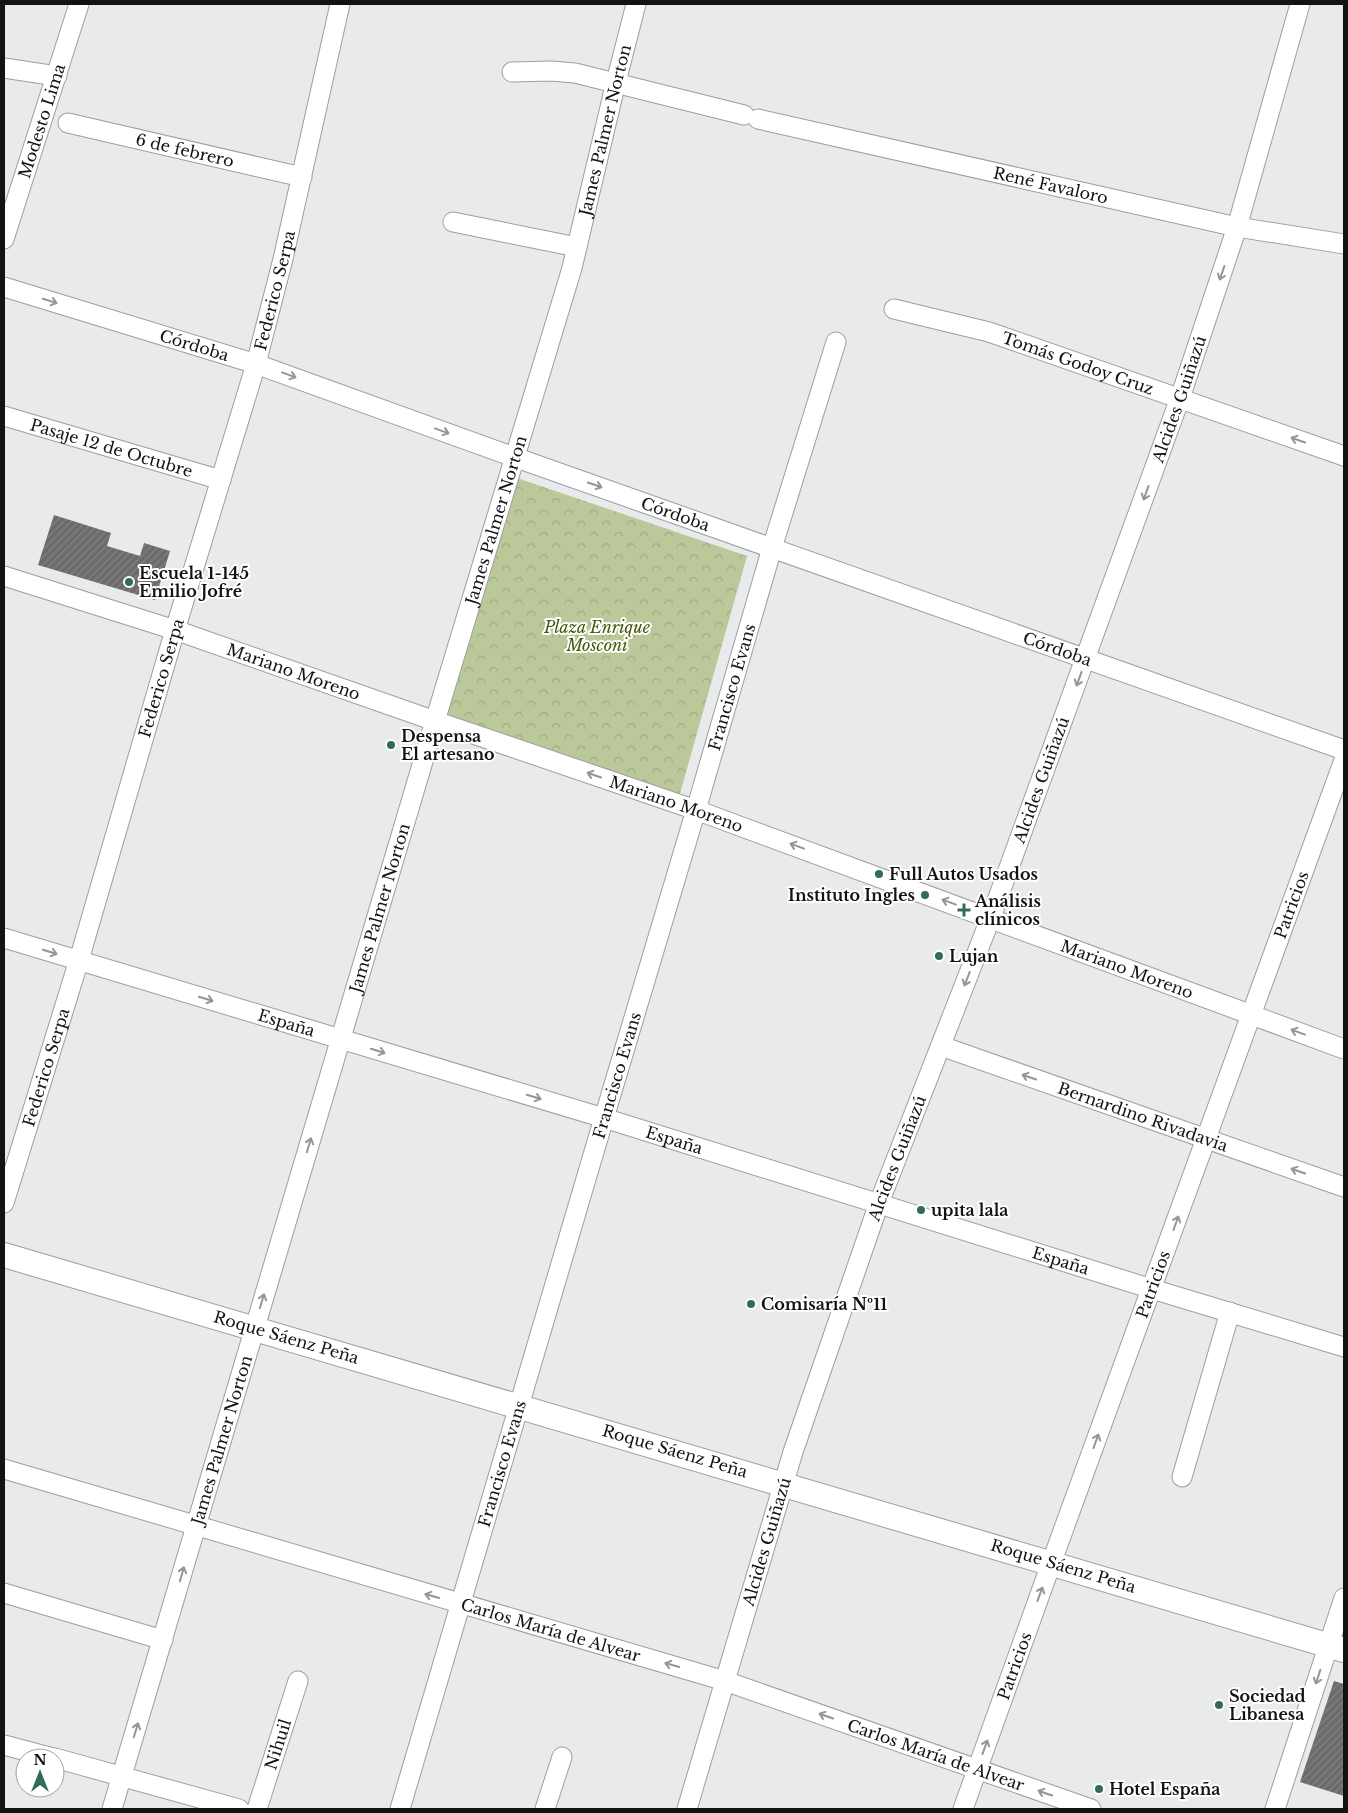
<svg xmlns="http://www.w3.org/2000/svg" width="1348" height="1813" viewBox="0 0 1348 1813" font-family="'Libre Baskerville',serif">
  <defs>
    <pattern id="forest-crowns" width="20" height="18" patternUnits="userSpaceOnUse" patternTransform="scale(1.25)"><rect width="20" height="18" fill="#bac89a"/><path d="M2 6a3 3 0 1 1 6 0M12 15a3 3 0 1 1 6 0" fill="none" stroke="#9fab84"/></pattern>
    <pattern id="building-hatch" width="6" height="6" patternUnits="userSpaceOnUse" patternTransform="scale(1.25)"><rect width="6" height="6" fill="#6c6a6a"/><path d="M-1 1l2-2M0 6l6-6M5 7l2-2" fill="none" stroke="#838181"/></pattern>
  </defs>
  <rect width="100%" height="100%" fill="#e9eaeb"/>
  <path fill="url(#forest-crowns)" d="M514,477L747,556L679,797L446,717Z"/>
  <path fill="url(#building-hatch)" d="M54,515L111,533L107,546L140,556L144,543L170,551L155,600L38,565Z
    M1334,1681L1344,1684V1796L1300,1782Z"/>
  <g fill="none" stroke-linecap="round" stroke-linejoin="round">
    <defs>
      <g id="minor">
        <path d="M4,68L57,76"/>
        <path d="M512,72L551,71L575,73L744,115"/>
        <path id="s1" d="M758,119L1237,227L1344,244"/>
        <path id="s2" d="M68,123L302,177"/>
        <path d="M453,222L577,247"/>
        <path id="s3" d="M4,239L79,4"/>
        <path id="s4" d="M4,287L256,364L514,457L1344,750"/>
        <path id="s5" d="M894,309L989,332L1344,456"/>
        <path id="s6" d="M4,416L221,480"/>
        <path id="s7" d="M4,576L175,630L435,721L696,810L1344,1049"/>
        <path id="s8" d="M4,938L604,1118L1152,1289L1344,1347"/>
        <path id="s9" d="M941,1046L1344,1187"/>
        <path id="s10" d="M4,1203L79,960L175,630L256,364L283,259L340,4"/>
        <path id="s11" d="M4,1469L725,1681L1091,1809"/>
        <path d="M1182,1477L1230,1312"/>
        <path d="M4,1593L163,1640"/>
        <path d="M4,1745L53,1758"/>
        <path d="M55,1758L239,1809"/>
        <path id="s12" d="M112,1809L435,721L572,268L616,82L636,4"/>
        <path id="s13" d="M257,1809L298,1681"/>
        <path id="s14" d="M400,1809L604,1118L696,810L772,548L836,342"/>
        <path d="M545,1809L562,1757"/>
        <path id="s15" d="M687,1809L793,1452L879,1203L991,917L1180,398L1237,227L1300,4"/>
        <path id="s16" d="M963,1809L1052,1561L1344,760"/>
        <path d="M1275,1809L1344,1598"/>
      </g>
      <g id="major">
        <path id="s17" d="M4,1255C451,1385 898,1515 1344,1650"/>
      </g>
    </defs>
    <use href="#minor" stroke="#9c9e9f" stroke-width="21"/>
    <use href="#major" stroke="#9c9e9f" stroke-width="26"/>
    <use href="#minor" stroke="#fff" stroke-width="19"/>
    <use href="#major" stroke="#fff" stroke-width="24"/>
  </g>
  <defs><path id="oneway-shaft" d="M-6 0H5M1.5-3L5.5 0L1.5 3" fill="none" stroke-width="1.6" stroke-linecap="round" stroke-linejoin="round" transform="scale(1.25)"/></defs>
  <g stroke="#959595">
    <use href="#oneway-shaft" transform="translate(1222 273) rotate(109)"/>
    <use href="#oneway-shaft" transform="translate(50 301) rotate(17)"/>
    <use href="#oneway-shaft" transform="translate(289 375) rotate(20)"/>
    <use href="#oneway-shaft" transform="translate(442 431) rotate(20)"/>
    <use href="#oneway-shaft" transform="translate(1298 440) rotate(-161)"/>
    <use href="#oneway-shaft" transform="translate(595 485) rotate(19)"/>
    <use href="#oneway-shaft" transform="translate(1146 493) rotate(110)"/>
    <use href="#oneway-shaft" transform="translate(1079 679) rotate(110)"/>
    <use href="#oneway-shaft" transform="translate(594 775) rotate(-161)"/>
    <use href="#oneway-shaft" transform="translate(797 846) rotate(-160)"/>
    <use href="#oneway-shaft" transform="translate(949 902) rotate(-160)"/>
    <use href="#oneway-shaft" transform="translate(50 952) rotate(17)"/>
    <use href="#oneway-shaft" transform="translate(967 979) rotate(111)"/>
    <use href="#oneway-shaft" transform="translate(206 999) rotate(17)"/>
    <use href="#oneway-shaft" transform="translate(1298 1032) rotate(-160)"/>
    <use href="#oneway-shaft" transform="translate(378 1051) rotate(17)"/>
    <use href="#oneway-shaft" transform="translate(1029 1077) rotate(-161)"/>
    <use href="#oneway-shaft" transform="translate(534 1097) rotate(17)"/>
    <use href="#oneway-shaft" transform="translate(309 1145) rotate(-73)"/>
    <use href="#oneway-shaft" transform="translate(1298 1171) rotate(-161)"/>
    <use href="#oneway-shaft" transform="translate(1176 1223) rotate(-70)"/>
    <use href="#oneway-shaft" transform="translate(262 1301) rotate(-73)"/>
    <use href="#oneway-shaft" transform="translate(1096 1441) rotate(-70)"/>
    <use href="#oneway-shaft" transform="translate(182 1574) rotate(-74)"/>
    <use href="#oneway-shaft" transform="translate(1040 1594) rotate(-70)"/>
    <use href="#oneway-shaft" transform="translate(432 1596) rotate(-164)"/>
    <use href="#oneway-shaft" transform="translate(672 1665) rotate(-164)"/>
    <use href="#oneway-shaft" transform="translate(1318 1677) rotate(108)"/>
    <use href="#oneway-shaft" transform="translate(826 1716) rotate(-161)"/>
    <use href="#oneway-shaft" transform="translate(136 1730) rotate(-73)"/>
    <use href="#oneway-shaft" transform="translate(985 1747) rotate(-70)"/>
    <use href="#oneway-shaft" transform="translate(1045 1793) rotate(-161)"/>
  </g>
  <g fill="#336c54" stroke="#fff" stroke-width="2">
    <circle cx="129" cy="582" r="5"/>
    <circle cx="391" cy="745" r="5"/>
    <circle cx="879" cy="874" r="5"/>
    <circle cx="925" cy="895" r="5"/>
    <path d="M961.5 902.5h5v5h5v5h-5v5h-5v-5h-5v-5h5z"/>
    <circle cx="939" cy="956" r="5"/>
    <circle cx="921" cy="1210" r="5"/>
    <circle cx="751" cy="1304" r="5"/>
    <circle cx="1219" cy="1705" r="5"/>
    <circle cx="1099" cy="1789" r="5"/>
  </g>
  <g text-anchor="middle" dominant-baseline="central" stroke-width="4" stroke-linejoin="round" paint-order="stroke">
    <g font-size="16" fill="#131314" stroke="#fff">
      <text stroke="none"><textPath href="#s3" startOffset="124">Modesto Lima</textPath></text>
      <text stroke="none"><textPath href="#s12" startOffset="1750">James Palmer Norton</textPath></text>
      <text stroke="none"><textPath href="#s2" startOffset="120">6 de febrero</textPath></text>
      <text stroke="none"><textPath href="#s1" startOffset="300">René Favaloro</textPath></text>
      <text stroke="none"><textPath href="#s10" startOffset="952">Federico Serpa</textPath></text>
      <text stroke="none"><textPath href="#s4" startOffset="199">Córdoba</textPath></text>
      <text stroke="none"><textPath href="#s5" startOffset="192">Tomás Godoy Cruz</textPath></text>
      <text stroke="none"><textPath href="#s15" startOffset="1494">Alcides Guiñazú</textPath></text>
      <text stroke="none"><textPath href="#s6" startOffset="112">Pasaje 12 de Octubre</textPath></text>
      <text stroke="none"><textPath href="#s4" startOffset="709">Córdoba</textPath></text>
      <text stroke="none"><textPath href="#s12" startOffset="1345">James Palmer Norton</textPath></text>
      <text stroke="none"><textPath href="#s4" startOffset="1114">Córdoba</textPath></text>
      <text stroke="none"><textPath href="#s7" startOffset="305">Mariano Moreno</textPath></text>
      <text stroke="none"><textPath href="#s10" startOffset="548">Federico Serpa</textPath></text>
      <text stroke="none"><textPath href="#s14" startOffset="1170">Francisco Evans</textPath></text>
      <text stroke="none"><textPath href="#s15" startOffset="1089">Alcides Guiñazú</textPath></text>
      <text stroke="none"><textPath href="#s7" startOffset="710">Mariano Moreno</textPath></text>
      <text stroke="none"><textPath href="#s16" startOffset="962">Patricios</textPath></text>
      <text stroke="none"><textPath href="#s12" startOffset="940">James Palmer Norton</textPath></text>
      <text stroke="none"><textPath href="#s7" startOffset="1190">Mariano Moreno</textPath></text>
      <text stroke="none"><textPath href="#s8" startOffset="295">España</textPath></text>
      <text stroke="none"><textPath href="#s10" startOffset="142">Federico Serpa</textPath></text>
      <text stroke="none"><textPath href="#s14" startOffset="765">Francisco Evans</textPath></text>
      <text stroke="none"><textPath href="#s9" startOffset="214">Bernardino Rivadavia</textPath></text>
      <text stroke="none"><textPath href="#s8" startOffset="700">España</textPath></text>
      <text stroke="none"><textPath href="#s15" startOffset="684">Alcides Guiñazú</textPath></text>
      <text stroke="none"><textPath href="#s8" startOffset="1105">España</textPath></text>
      <text stroke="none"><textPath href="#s16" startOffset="558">Patricios</textPath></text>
      <text stroke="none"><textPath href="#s17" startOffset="294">Roque Sáenz Peña</textPath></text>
      <text stroke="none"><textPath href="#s12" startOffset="385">James Palmer Norton</textPath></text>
      <text stroke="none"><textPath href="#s17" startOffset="699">Roque Sáenz Peña</textPath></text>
      <text stroke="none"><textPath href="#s14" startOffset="360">Francisco Evans</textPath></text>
      <text stroke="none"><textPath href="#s15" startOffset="279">Alcides Guiñazú</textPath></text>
      <text stroke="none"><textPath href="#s17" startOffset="1104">Roque Sáenz Peña</textPath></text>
      <text stroke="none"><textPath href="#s11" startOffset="570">Carlos María de Alvear</textPath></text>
      <text stroke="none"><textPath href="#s16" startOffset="152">Patricios</textPath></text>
      <text stroke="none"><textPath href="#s13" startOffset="68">Nihuil</textPath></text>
      <text stroke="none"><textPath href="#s11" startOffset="975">Carlos María de Alvear</textPath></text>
    </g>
    <g font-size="16" font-weight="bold" fill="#131314" stroke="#fff" text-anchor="start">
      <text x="139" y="573">Escuela 1-145<tspan x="139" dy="18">Emilio Jofré</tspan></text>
      <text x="401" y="736">Despensa<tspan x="401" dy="18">El artesano</tspan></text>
      <text x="889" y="874">Full Autos Usados</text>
      <text x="915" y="895" text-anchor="end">Instituto Ingles</text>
      <text x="975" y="901">Análisis<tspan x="975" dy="18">clínicos</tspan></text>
      <text x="949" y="956">Lujan</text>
      <text x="931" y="1210">upita lala</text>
      <text x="761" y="1304">Comisaría Nº11</text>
      <text x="1229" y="1696">Sociedad<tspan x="1229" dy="18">Libanesa</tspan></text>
      <text x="1109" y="1789">Hotel España</text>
    </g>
    <g font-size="16" font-style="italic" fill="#465707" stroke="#fff">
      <text x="597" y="627">Plaza Enrique<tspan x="597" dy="18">Mosconi</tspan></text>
    </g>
  </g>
  <rect width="1348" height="1813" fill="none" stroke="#131314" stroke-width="10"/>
  <g transform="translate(40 1773)"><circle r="24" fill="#ffffff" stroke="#a1a1a1"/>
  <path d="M0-4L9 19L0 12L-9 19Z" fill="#336c54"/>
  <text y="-8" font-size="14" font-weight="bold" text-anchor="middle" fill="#131314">N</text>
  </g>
</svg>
